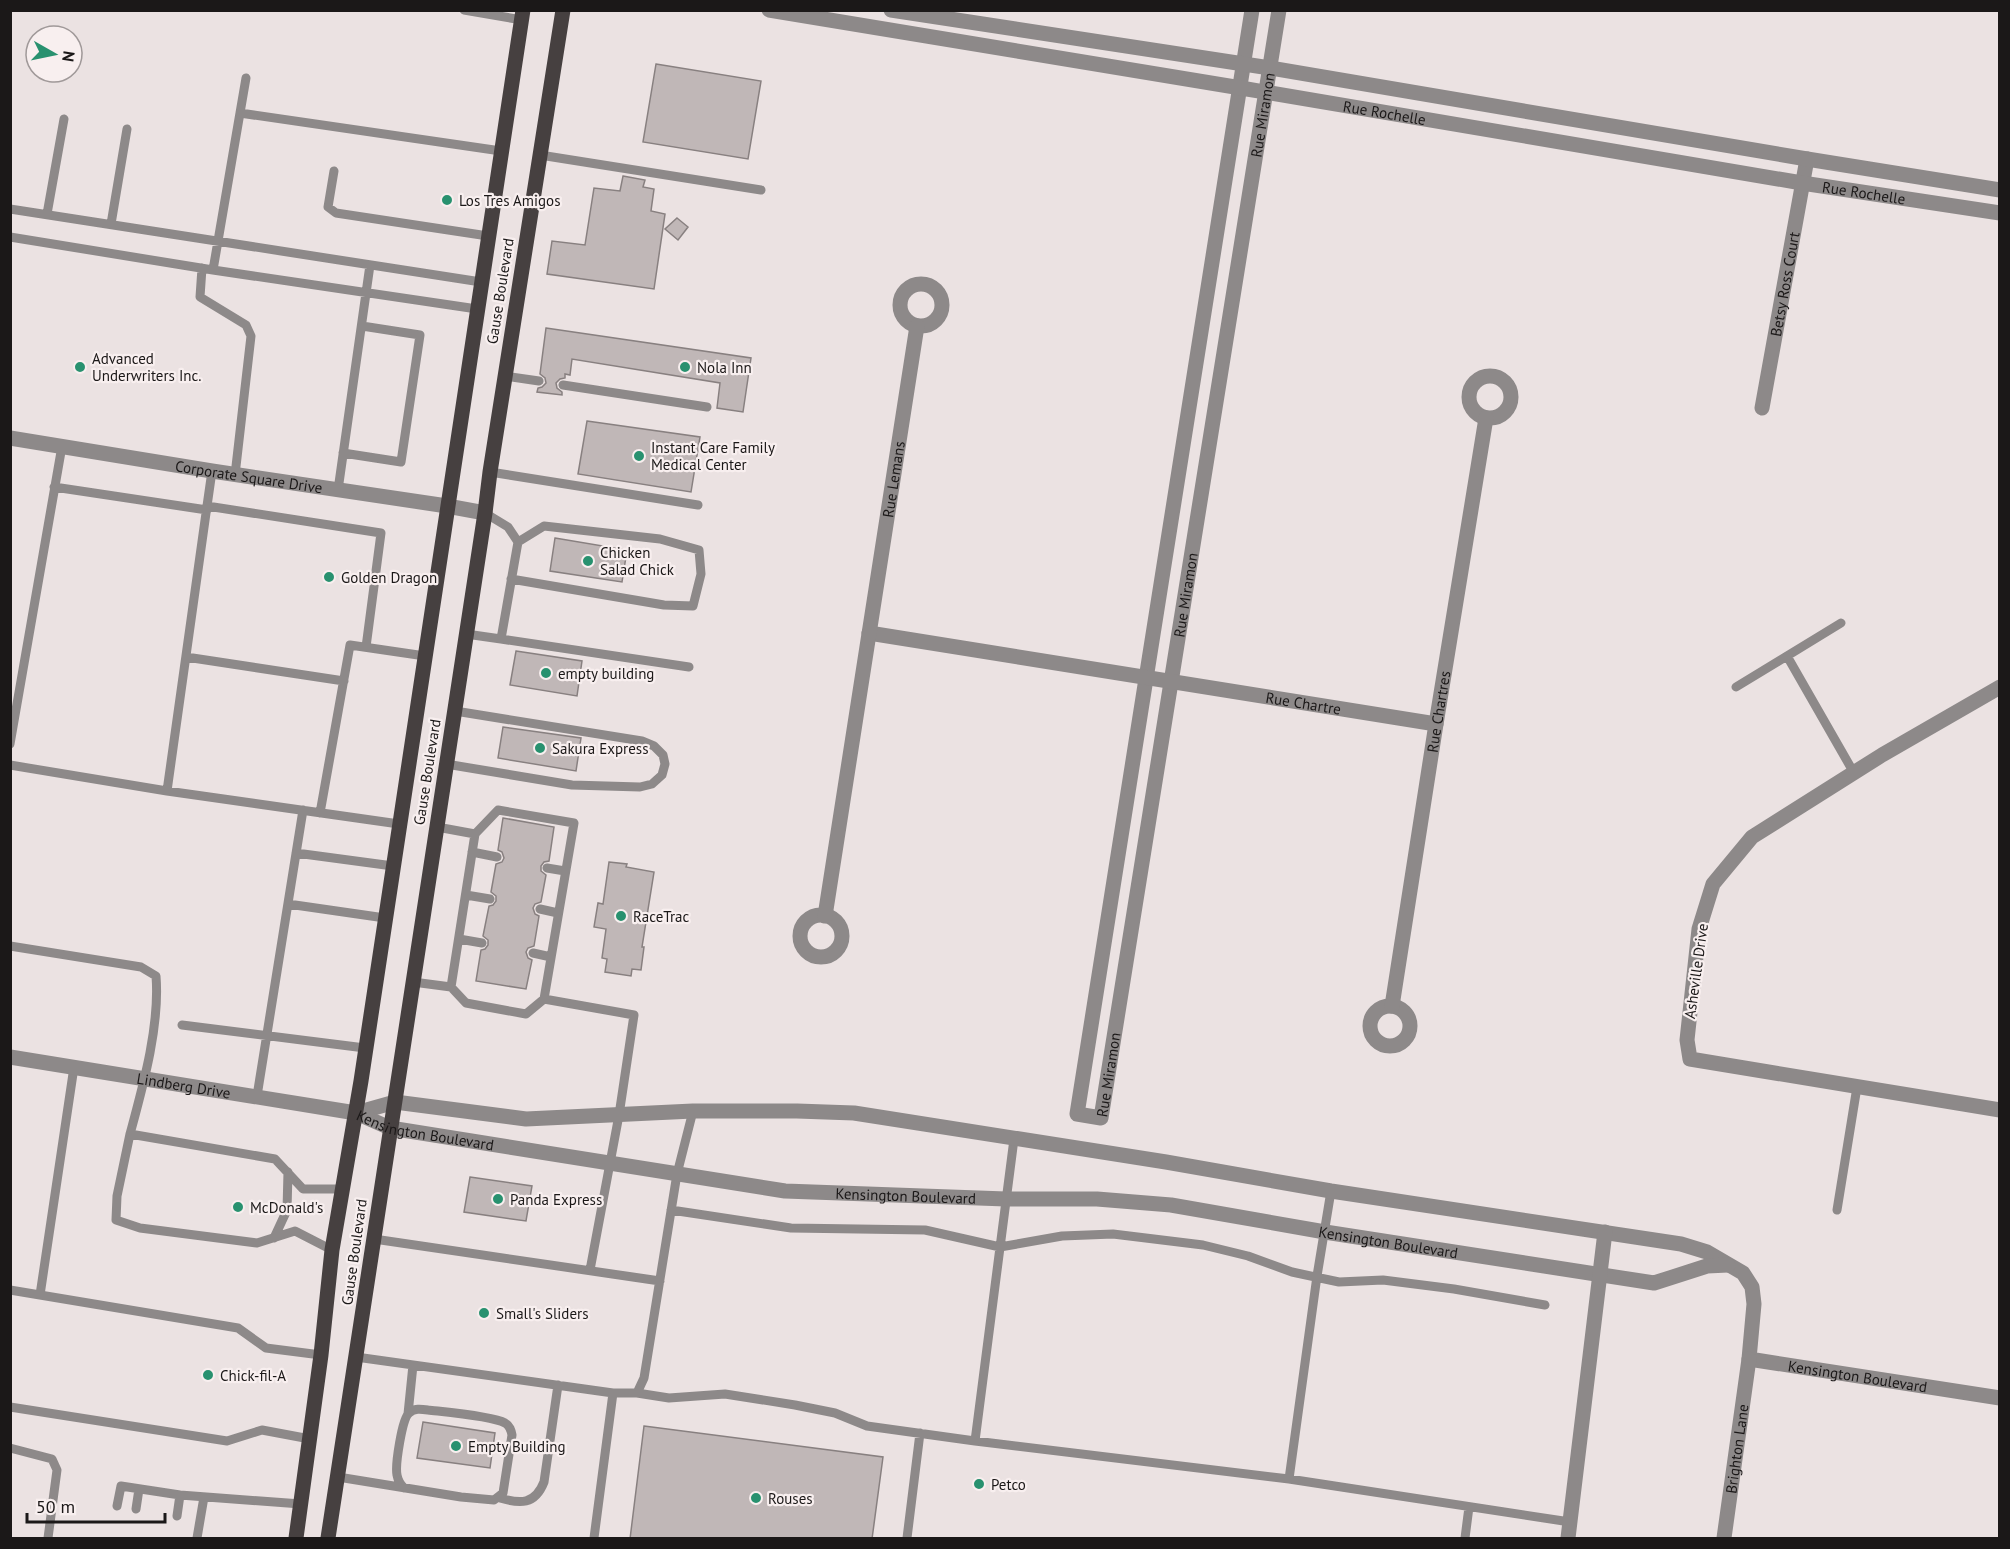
<svg xmlns="http://www.w3.org/2000/svg" width="2010" height="1549" viewBox="0 0 2010 1549" font-family="'PT Sans',sans-serif">
  <rect width="100%" height="100%" fill="#ebe2e2"/>
  <path fill="#c0b7b7" stroke="#888080" stroke-width="1.5" d="M656,64L761,81L748,159L643,142Z
    M623,176L645,180L643,187L654,189L651,211L665,214L654,289L547,274L552,241L585,245L594,188L620,191Z
    M677,218L688,227L678,240L665,229Z
    M546,328L751,358L743,412L717,408L720,383L572,359L570,375L565,374V378L560,379L556,383L557,388L562,392V395L537,392L538,388L542,387L546,383L545,378L540,374Z
    M587,421L700,437L691,492L578,474Z
    M555,538L627,550L622,582L550,571Z
    M516,651L582,661L577,696L510,685Z
    M503,727L581,738L576,771L498,758Z
    M503,818L554,827L549,861L544,862L541,866V871L546,875L541,902L535,904L533,908L535,914L539,916L534,946L528,948L526,952L528,958L532,960L526,989L476,981L481,950L485,949L488,945V940L483,936L489,906L493,905L496,901V896L491,892L496,864L502,862L504,858L502,852L498,850Z
    M609,862L627,864L626,867L654,872L642,947H644L641,970L632,969L631,976L605,972L607,959L602,958L606,929L594,927L598,903L603,904Z
    M470,1177L532,1186L526,1221L464,1212Z
    M423,1422L495,1433L490,1468L417,1458Z
    M644,1426L883,1457L872,1539H630Z"/>
  <g fill="none" stroke-linecap="round" stroke-linejoin="round">
    <path stroke="#8d8989" stroke-width="9" d="M464,10L522,20
      M240,113L501,151
      M540,155L761,190
      M334,171L328,207L336,213L488,236
      M10,209L481,282
      M47,214L64,119
      M111,224L127,129
      M10,237L213,270L477,309
      M202,268L200,297L246,325L251,336L235,475
      M213,270L246,78
      M505,376L539,381
      M563,385L707,407
      M343,453L401,462L420,335L362,326
      M212,471L207,506L381,533L366,647
      M490,472L698,505
      M54,487L207,510
      M338,490L370,265
      M485,513L508,527L518,542L501,639L689,667
      M511,579L664,605L693,606L701,574L699,550L660,539L544,526L518,542
      M466,634L501,639
      M1787,656L1854,773
      M186,657L344,681
      M1736,687L1841,623
      M10,744L62,446
      M446,764L572,785L640,787L652,784L662,775L665,764L663,755L654,746L642,741L455,711
      M10,765L167,791L399,824
      M167,791L207,506
      M320,813L350,645L425,656
      M437,827L475,834L498,810L574,823L544,999
      M472,852L497,857
      M296,853L393,866
      M547,868L565,871
      M466,895L490,899
      M288,904L385,918
      M540,909L558,913
      M459,939L482,943
      M10,946L141,967L156,976C160,1026 143,1086 130,1134
      M533,953L551,957
      M413,982L451,987L466,1003L526,1014L544,999L634,1015L619,1115L590,1270
      M451,987L475,834
      M182,1025L365,1048
      M257,1096L303,810
      M1014,1139L975,1441L1289,1479L1570,1522
      M671,1210L791,1228L925,1230L1000,1247L1062,1236L1113,1234L1203,1245L1248,1256L1292,1272L1339,1282L1383,1280L1454,1289L1545,1305
      M1837,1210L1857,1087
      M274,1238L287,1210L288,1172
      M374,1239L660,1281
      M332,1250L295,1231L257,1243L140,1228L116,1220L117,1196L130,1134L275,1159L303,1189H342
      M10,1290L238,1328L266,1348L321,1355
      M40,1295L74,1067
      M356,1357L613,1393H637L644,1378L677,1174L693,1111
      M637,1393L669,1398L725,1394L795,1405L835,1413L867,1426L975,1441
      M10,1407L227,1441L262,1430L310,1439
      M408,1414L413,1365
      M10,1448L52,1459L57,1470L48,1538
      M338,1477L461,1497L494,1500L503,1493L512,1435C511,1430 510,1426 505,1423C492,1416 445,1412 428,1410C421,1409 414,1408 409,1413C402,1419 395,1465 397,1475C398,1481 400,1484 404,1488
      M1289,1479L1317,1276L1331,1191
      M500,1498C520,1504 535,1505 544,1482L558,1385
      M117,1506L121,1486L180,1495L301,1504
      M136,1509L139,1489
      M177,1516L180,1495
      M197,1538L204,1497
      M594,1538L613,1393
      M907,1538L920,1433
      M1465,1538L1469,1507"/>
    <g stroke="#8d8989" stroke-width="15">
      <path id="s1" d="M1252,10L1077,1114L1101,1118L1279,10"/>
      <circle cx="921" cy="305" r="21"/>
      <circle cx="1490" cy="397" r="21"/>
      <path id="s2" d="M1762,408L1807,159"/>
      <path id="s3" d="M10,438L212,471L447,506L485,513"/>
      <path id="s4" d="M869,633L1436,724"/>
      <path d="M2000,687L1882,755L1752,837L1713,884L1699,929L1687,1040L1690,1059L2000,1110"/>
      <circle cx="821" cy="936" r="21"/>
      <path id="s5" d="M825,916L917,326"/>
      <circle cx="1390" cy="1026" r="20"/>
      <path id="s6" d="M1392,1006L1436,724L1486,418"/>
      <path id="s7" d="M356,1113L395,1102L526,1119L693,1111H797L854,1113L1166,1162L1331,1191L1681,1244L1707,1252L1743,1273L1752,1287L1754,1304L1749,1359L2000,1398"/>
      <path id="s8" d="M356,1113L390,1128L785,1191L1006,1199H1097L1171,1205L1325,1232L1654,1283L1707,1266L1728,1265"/>
      <path d="M1568,1538L1605,1232"/>
      <path id="s9" d="M1724,1538L1749,1359"/>
    </g>
    <g stroke="#8d8989" stroke-width="15">
      <path id="s10" d="M769,10L1241,88L1802,183L2000,213"/>
      <path d="M891,10L1270,68L1807,159L2000,190"/>
      <path id="s11" d="M10,1057L356,1113"/>
    </g>
    <path stroke="#464040" stroke-width="15" d="M296,1538L321,1355L332,1250L361,1081L523,10
      M328,1538L485,513L490,472L563,10"/>
  </g>
  <g fill="#28916f" stroke="#f8efef" stroke-width="2">
    <circle cx="447" cy="200" r="6"/>
    <circle cx="80" cy="367" r="6"/>
    <circle cx="685" cy="367" r="6"/>
    <circle cx="639" cy="456" r="6"/>
    <circle cx="588" cy="561" r="6"/>
    <circle cx="329" cy="577" r="6"/>
    <circle cx="546" cy="673" r="6"/>
    <circle cx="540" cy="748" r="6"/>
    <circle cx="621" cy="916" r="6"/>
    <circle cx="498" cy="1199" r="6"/>
    <circle cx="238" cy="1207" r="6"/>
    <circle cx="484" cy="1313" r="6"/>
    <circle cx="208" cy="1375" r="6"/>
    <circle cx="456" cy="1446" r="6"/>
    <circle cx="979" cy="1484" r="6"/>
    <circle cx="756" cy="1498" r="6"/>
  </g>
  <g text-anchor="middle" dominant-baseline="central" stroke-width="4.5" stroke-linejoin="round" paint-order="stroke">
    <g font-size="15" fill="#1b1818" stroke="#f8efef">
      <text stroke="none"><textPath href="#s10" startOffset="624">Rue Rochelle</textPath></text>
      <text stroke="none"><textPath href="#s1" startOffset="2158">Rue Miramon</textPath></text>
      <text stroke="none"><textPath href="#s10" startOffset="1110">Rue Rochelle</textPath></text>
      <text stroke="none"><textPath href="#s2" startOffset="126">Betsy Ross Court</textPath></text>
      <text transform="translate(500 291) rotate(-81)">Gause Boulevard</text>
      <text stroke="none"><textPath href="#s3" startOffset="242">Corporate Square Drive</textPath></text>
      <text stroke="none"><textPath href="#s5" startOffset="442">Rue Lemans</textPath></text>
      <text stroke="none"><textPath href="#s1" startOffset="1672">Rue Miramon</textPath></text>
      <text stroke="none"><textPath href="#s4" startOffset="440">Rue Chartre</textPath></text>
      <text stroke="none"><textPath href="#s6" startOffset="298">Rue Chartres</textPath></text>
      <text transform="translate(427 772) rotate(-81)">Gause Boulevard</text>
      <text transform="translate(1696 971) rotate(-82)">Asheville Drive</text>
      <text stroke="none"><textPath href="#s1" startOffset="1186">Rue Miramon</textPath></text>
      <text stroke="none"><textPath href="#s11" startOffset="176">Lindberg Drive</textPath></text>
      <text stroke="none"><textPath href="#s8" startOffset="72">Kensington Boulevard</textPath></text>
      <text stroke="none"><textPath href="#s8" startOffset="558">Kensington Boulevard</textPath></text>
      <text stroke="none"><textPath href="#s8" startOffset="1044">Kensington Boulevard</textPath></text>
      <text transform="translate(354 1252) rotate(-82)">Gause Boulevard</text>
      <text stroke="none"><textPath href="#s7" startOffset="1606">Kensington Boulevard</textPath></text>
      <text stroke="none"><textPath href="#s9" startOffset="90">Brighton Lane</textPath></text>
    </g>
    <g font-size="15" fill="#1b1818" stroke="#f8efef" text-anchor="start">
      <text x="459" y="200">Los Tres Amigos</text>
      <text x="92" y="358">Advanced<tspan x="92" dy="17">Underwriters Inc.</tspan></text>
      <text x="697" y="367">Nola Inn</text>
      <text x="651" y="447">Instant Care Family<tspan x="651" dy="17">Medical Center</tspan></text>
      <text x="600" y="552">Chicken<tspan x="600" dy="17">Salad Chick</tspan></text>
      <text x="341" y="577">Golden Dragon</text>
      <text x="558" y="673">empty building</text>
      <text x="552" y="748">Sakura Express</text>
      <text x="633" y="916">RaceTrac</text>
      <text x="510" y="1199">Panda Express</text>
      <text x="250" y="1207">McDonald's</text>
      <text x="496" y="1313">Small's Sliders</text>
      <text x="220" y="1375">Chick-fil-A</text>
      <text x="468" y="1446">Empty Building</text>
      <text x="991" y="1484">Petco</text>
      <text x="768" y="1498">Rouses</text>
    </g>
  </g>
  <rect width="2010" height="1549" fill="none" stroke="#1b1818" stroke-width="24"/>
  <g transform="translate(54 54) rotate(99)"><circle r="28" fill="#f8efef" stroke="#a09999" stroke-width="1.5"/>
  <path d="M0-4.5L10 22L0 15L-10 22Z" fill="#28916f"/>
  <text y="-9" font-size="16" font-weight="bold" text-anchor="middle" fill="#1b1818">N</text>
  </g>
  <path d="M27 1513v9h138v-9" fill="none" stroke="#1b1818" stroke-width="3"/>
  <text x="36" y="1513" font-size="18" fill="#1b1818" stroke="#f8efef" stroke-width="4.5" paint-order="stroke">50 m</text>
</svg>
